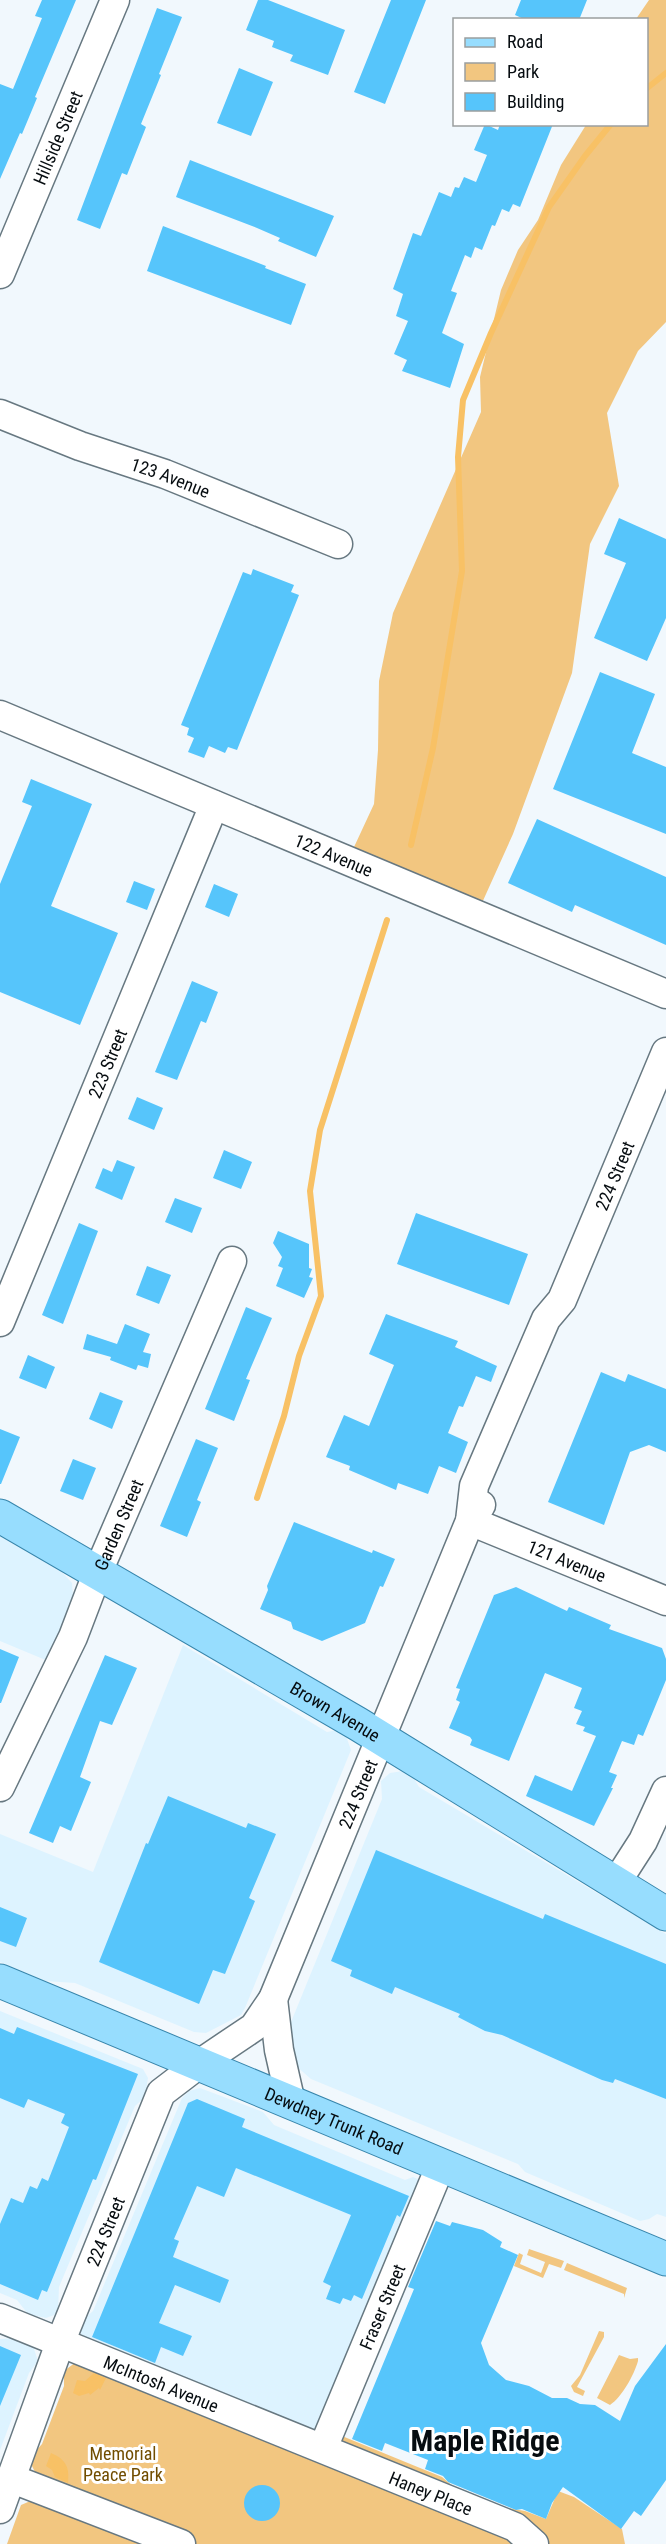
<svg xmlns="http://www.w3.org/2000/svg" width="666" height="2544" viewBox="0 0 666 2544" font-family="'Roboto Condensed',sans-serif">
  <rect width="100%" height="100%" fill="#f1f8fd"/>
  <path fill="#ddf3ff" d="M0,1535L60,1570L72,1583L73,1596L48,1661L0,1641Z
    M183,1645L327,1732L338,1730L346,1736L351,1750L245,2008L241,2015L206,2033L194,2032L75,1983L45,1981L0,1962V1834L93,1872Z
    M403,1771L413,1777L419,1787L666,1934V2217L657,2214L649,2219L640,2221L525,2172L518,2164L311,2079L295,2065L289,2027L382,1799L381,1781L390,1773Z
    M0,2011L138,2067L143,2069L148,2078L145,2097L135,2106L59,2287L58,2311L54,2315L46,2318L28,2314L17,2300L0,2293Z
    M200,2088L263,2112L274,2125L405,2180L413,2177L420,2180L320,2433L201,2389L200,2383L188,2379L182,2381L83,2338L81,2334L80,2327L84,2319L93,2311L182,2098L189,2091Z
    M16,2338L33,2346L38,2361L29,2373L0,2450V2339Z"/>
  <path fill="#f2c680" d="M649,0H666V322L638,351L607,413L619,486L590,544L572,673L513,834L477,914L348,860L374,804L378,750L379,681L393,613L481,412L480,377L501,290L518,250L538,220L561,165L586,125L646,124V20L636,19Z
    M529,2249L564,2261L561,2268L549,2264L543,2278L514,2266L519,2253L523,2255L520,2264L541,2273L545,2262L527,2255Z
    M567,2263L627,2288L624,2298V2294L564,2270Z
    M599,2331L604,2332V2337L577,2387L585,2391L583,2396L574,2392L571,2386L580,2375Z
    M619,2355L630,2359L638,2358V2361C634,2375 622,2397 610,2405L597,2398Z
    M76,2362L332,2458L342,2436L442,2477L472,2502L525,2511L546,2519L558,2491L574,2497L622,2529L625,2544H7L21,2505L35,2499L37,2476L31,2464L34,2453L42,2444L64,2386V2371Z"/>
  <path fill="#f8c165" d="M94,2373L106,2378L100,2390L99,2388L90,2395L89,2393L79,2396L73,2393L77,2380L85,2381Z
    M51,2453C65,2459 70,2466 68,2483L55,2477L52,2470L46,2466Z"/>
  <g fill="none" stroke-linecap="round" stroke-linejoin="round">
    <path stroke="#f8c165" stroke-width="6" d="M646,89L666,73
      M411,845L433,748L462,571L458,457L463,400L491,333L549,207L585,156L611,124
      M257,1498L284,1416L299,1356L321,1296L310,1191L320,1130L387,920"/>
  </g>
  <path fill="#56c5fb" d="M42,0H76L35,97L37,98L22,134L20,133L0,179V84L13,89L42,18L35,16Z
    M258,0H268L345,30L328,75L290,61L293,55L272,47L274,41L246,30Z
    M391,0H426L385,104L354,92Z
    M521,0H587L579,20H526L515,15Z
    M157,8L182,17L159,74L161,75L141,124L146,127L127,175L122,173L100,229L77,220Z
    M239,68L273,82L251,136L217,123Z
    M485,124L498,130L500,124H553L520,207L513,204L509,212L502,209L495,226L492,225L482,250L475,247L471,258L465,255L451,291L457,293L442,333L464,344L450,388L402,371L407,360L394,354L408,321L396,316L403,294L393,289L413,233L421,236L439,192L451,197L455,187L459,188L464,177L476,182L487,155L474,150Z
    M190,160L334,216L316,257L278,241L280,238L257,228L176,197Z
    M163,226L266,266L265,268L306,284L291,325L147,271Z
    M619,518L666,539V618L647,661L594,638L626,563L604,554Z
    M253,569L294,585L291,592L299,595L237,750L228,747L225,753L209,746L204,758L188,752L194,738L187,735L189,728L181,725L243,572L251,575Z
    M600,672L655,694L632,753L666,767V834L553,789Z
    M31,779L92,804L51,906L118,933L80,1025L0,992V884L32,806L22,802Z
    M537,819L666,877V945L575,905L572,912L508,883Z
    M134,881L155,889L147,910L126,902Z
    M214,884L238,894L229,917L205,907Z
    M192,981L218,992L206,1023L201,1021L177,1080L155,1072Z
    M137,1097L163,1108L154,1130L128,1119Z
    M224,1150L252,1162L241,1189L213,1178Z
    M117,1160L135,1167L122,1200L95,1188L103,1168L112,1172Z
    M175,1198L202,1208L192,1233L165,1222Z
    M416,1213L528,1254L509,1305L397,1264Z
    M79,1223L98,1231L63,1324L42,1315Z
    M278,1231L309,1244V1268L312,1269L309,1277L313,1278L304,1298L276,1286L283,1268L278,1266L282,1257L273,1243Z
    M147,1266L171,1275L159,1304L136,1295Z
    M246,1307L272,1318L246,1379L250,1380L234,1421L205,1409Z
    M386,1314L458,1341L455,1347L497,1366L491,1382L476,1376L463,1407L459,1406L448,1433L468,1442L456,1473L439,1466L428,1494L398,1483L396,1490L349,1470L350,1466L326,1457L344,1415L369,1426L394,1365L369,1354Z
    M125,1324L150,1334L143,1352L151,1354L148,1368L138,1365L136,1370L110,1360L111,1357L83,1349L87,1334L117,1344Z
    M28,1355L55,1367L46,1389L19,1378Z
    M601,1372L625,1382L628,1374L666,1389V1452L649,1445L630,1452L604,1525L548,1502Z
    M100,1392L123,1401L112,1429L89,1419Z
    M0,1429L20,1437L1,1484H0Z
    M196,1439L218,1448L197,1500L201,1502L187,1537L160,1526Z
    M73,1459L96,1468L83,1500L60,1491Z
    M294,1522L372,1553L373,1550L395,1559L383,1587L380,1586L365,1623L322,1641L293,1629L291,1622L260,1609L268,1590L267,1586Z
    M516,1587L567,1611L569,1607L611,1625L609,1629L662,1648L666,1659V1680L643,1736L638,1734L634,1745L622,1741L609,1772L617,1775L611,1788H613L594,1826L526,1796L535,1775L572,1791L596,1736L583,1731L585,1727L576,1724L582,1711L574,1708L582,1688L545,1673L509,1761L470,1745L472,1740L470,1737L449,1728L460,1702L456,1700L460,1689L456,1688L494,1595Z
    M0,1649L19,1657L1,1703H0Z
    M105,1655L137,1668L112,1725L100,1721L80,1777L91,1782L71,1831L60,1826L53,1843L29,1833Z
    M168,1796L246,1828L248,1823L276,1834L249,1898L255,1901L225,1974L213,1970L199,2004L99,1962L146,1843L148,1844Z
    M376,1850L543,1919L545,1914L666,1964V2099L615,2079L613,2083L602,2080L502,2035L485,2031L458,2017L460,2014L395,1987L392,1994L350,1976L352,1970L331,1961Z
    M0,1907L27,1918L16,1947L0,1941Z
    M17,2027L138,2074L96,2180L93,2179L47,2292L42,2290L38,2300L0,2284V2224L11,2198L23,2203L30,2186L37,2189L42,2178L48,2181L69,2127L61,2123L65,2114L28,2099L24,2108L0,2098V2028L14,2034Z
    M197,2099L245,2119L242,2127L409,2196L400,2217L397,2215L362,2299L354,2295L351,2301L343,2298L340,2304L326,2299L331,2286L323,2282L351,2215L236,2168L224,2197L197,2186L174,2239L179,2241L173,2257L229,2280L220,2303L175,2285L159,2323L192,2336L183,2356L161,2347L155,2363L92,2337L188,2103Z
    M436,2221L450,2226L452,2222L483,2230L502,2242L500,2247L518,2255L481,2343L489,2365L506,2380L529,2386L552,2398H567L580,2404L595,2405L620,2421L635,2386L666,2344V2480L641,2516L634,2511L621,2529L563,2487L552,2503L546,2519L522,2509L516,2510L448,2482L443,2476L425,2469L428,2460L385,2443L382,2451L352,2439L414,2289L408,2287Z
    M0,2346L21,2355L0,2406Z
    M244 2503a18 18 0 1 1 36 0a18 18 0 1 1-36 0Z"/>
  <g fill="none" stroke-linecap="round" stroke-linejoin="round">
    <defs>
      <g id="minor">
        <path id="s1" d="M0,274L115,0"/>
        <path id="s2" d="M0,414L80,446L165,474L338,544"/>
        <path id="s3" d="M0,715L666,994"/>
        <path id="s4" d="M0,1322L214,805"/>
        <path id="s5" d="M481,1505L470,1521L666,1601"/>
        <path id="s6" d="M0,1787L73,1637L97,1574L232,1261"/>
        <path d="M616,1883L643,1841L666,1791"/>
        <path d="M273,1999L279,2050L291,2103"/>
        <path id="s7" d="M0,2318L515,2527L534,2544"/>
        <path id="s8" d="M323,2448L440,2167"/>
        <path d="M10,2478L181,2544"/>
        <path id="s9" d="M0,2509L60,2343L161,2093L199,2064L254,2027L273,1999L470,1521L474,1486L546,1319L562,1300L666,1052"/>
      </g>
      <g id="major">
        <path id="s10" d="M0,1516L358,1724L666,1914"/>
        <path id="s11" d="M0,1981L666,2259"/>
      </g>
    </defs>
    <use href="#minor" stroke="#677881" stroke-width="31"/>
    <use href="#major" stroke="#3785ab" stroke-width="35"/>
    <use href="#minor" stroke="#fff" stroke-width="28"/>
    <use href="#major" stroke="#97ddfe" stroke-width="33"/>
  </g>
  <g text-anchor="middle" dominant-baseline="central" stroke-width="6" stroke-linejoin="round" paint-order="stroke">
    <g font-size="18" fill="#060c10" stroke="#fff">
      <text stroke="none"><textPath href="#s1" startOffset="148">Hillside Street</textPath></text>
      <text stroke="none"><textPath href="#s2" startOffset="182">123 Avenue</textPath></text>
      <text stroke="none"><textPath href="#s3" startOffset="362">122 Avenue</textPath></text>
      <text stroke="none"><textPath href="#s4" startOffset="280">223 Street</textPath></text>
      <text stroke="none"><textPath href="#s9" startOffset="1488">224 Street</textPath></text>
      <text stroke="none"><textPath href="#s6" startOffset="288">Garden Street</textPath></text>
      <text stroke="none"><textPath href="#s5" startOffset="124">121 Avenue</textPath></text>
      <text stroke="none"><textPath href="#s10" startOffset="388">Brown Avenue</textPath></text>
      <text stroke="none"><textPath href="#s9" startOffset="816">224 Street</textPath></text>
      <text stroke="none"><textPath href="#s11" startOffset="362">Dewdney Trunk Road</textPath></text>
      <text stroke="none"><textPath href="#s9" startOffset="297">224 Street</textPath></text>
      <text stroke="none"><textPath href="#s8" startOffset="153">Fraser Street</textPath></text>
      <text stroke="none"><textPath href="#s7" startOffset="174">McIntosh Avenue</textPath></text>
      <text stroke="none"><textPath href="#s7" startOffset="465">Haney Place</textPath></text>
    </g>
    <g font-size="18" fill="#714d00" stroke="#fff">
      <text x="123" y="2453">Memorial<tspan x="123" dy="21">Peace Park</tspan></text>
    </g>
    <g font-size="30" font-weight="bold" fill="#060c10" stroke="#fff">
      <text x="485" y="2440">Maple Ridge</text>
    </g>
  </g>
  <rect x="453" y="18" width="195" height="108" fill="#ffffff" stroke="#9b9e9f" stroke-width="1.5"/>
  <rect x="465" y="38" width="30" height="9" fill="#97ddfe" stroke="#9b9e9f" stroke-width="1.5"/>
  <text x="507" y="48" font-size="18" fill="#060c10">Road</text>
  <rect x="465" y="63" width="30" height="18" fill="#f2c680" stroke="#9b9e9f" stroke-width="1.5"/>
  <text x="507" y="78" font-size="18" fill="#060c10">Park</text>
  <rect x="465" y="93" width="30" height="18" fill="#56c5fb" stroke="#9b9e9f" stroke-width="1.5"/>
  <text x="507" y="108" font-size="18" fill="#060c10">Building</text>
</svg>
